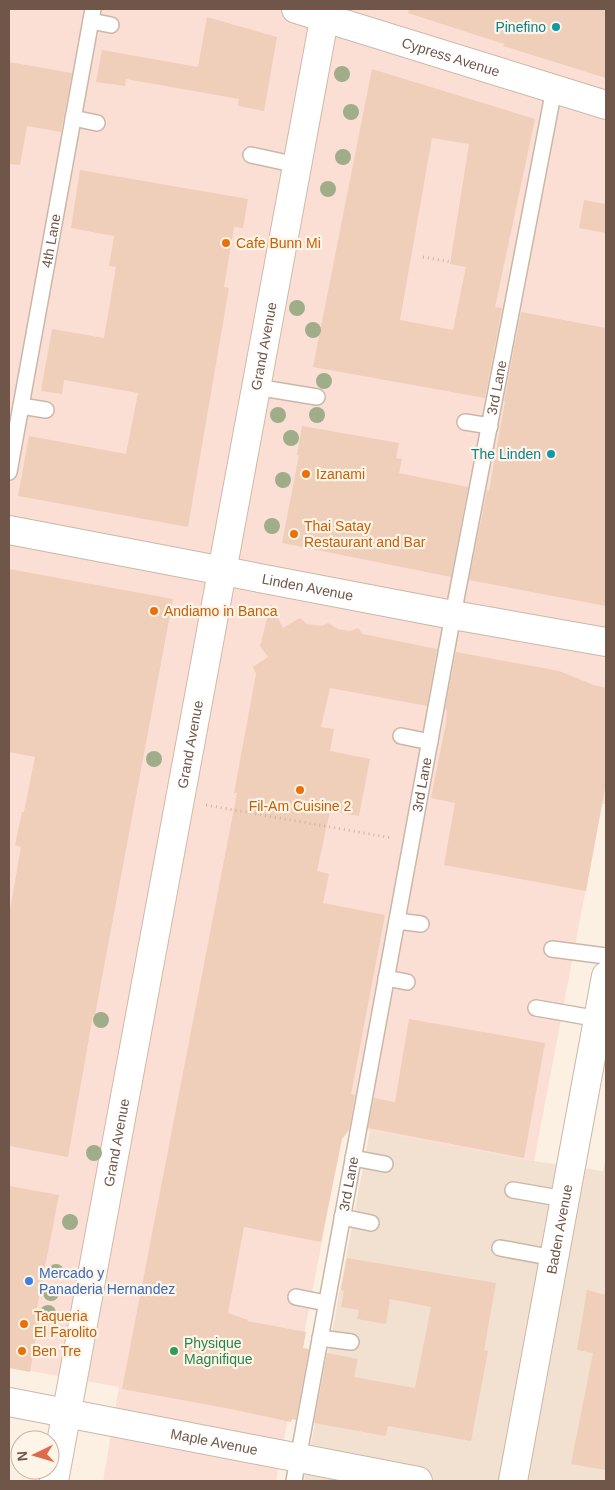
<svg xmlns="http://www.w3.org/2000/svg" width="615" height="1490" viewBox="0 0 615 1490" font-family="Arial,sans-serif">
  <rect width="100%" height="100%" fill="#fbf0e1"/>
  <path fill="#f2e1d0" d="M370,1130L534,1161L603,1171L606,1156V1481H304Z"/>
  <path fill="#fbdfd5" d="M9,9H606V804H602L534,1161L344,1126L276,1481H103L119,1387L9,1367Z"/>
  <path fill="#efceba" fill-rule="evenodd" d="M409,9H606V78L503,46L504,44L408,13Z
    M207,17L277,37L264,111L238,106L239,99L126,79L125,86L96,82L102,50L198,67Z
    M9,62L72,73L61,132L27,126L20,165L9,164Z
    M372,69L535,119L495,307L502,308L485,398L313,367ZM432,138L469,144L450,264L466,267L453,330L400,320Z
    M80,170L248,199L243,228L234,227L224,287L229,288L188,527L18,496L29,436L126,454L138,393L64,380L62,394L41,391L52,329L104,338L116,267L109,266L114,236L71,228Z
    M584,200L606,204V233L579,228Z
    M521,312L606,328V606L469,580L487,490L489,491L505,401H504Z
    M302,426L399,443L396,458L402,459L399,473L468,487L451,577L282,543L299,455H297Z
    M9,569L173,599L95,1015H93L68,1157L9,1146V915L21,847L15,845L22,812H24L35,757L9,752Z
    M271,604L283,628L300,618L307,624L322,626L328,623L338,629L350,631L358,628L363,634L437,649L427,706L330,688L321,727L334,729L330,751L370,759L359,816L330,811L317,871L329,874L323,903L385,915L351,1094L355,1095L349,1130L342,1139L321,1242L244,1227L228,1313L248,1320L247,1321L306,1332L303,1348L309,1349L296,1420L292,1419L291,1422L231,1409L122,1389L237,793H234L256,674L253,667L268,657L260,646Z
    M456,652L559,671L594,685L606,688V783L586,891L444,865L455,803L431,798L446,723L447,710L445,709Z
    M409,1019L545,1043L524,1158L368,1128L374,1098L395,1102Z
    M9,1186L59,1195L36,1313L40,1314L30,1372L9,1368Z
    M347,1258L496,1283L484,1350L488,1351L471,1441L388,1426L386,1436L314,1423L327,1353L358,1359L354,1377L415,1388L431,1307L390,1299L386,1324L357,1319L359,1310L341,1307L344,1291L341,1290Z
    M587,1290L606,1295V1470L571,1464L593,1353L577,1350Z"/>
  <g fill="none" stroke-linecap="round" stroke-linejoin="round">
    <defs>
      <g id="service">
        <path d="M91,21L111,25"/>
        <path d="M73,118L97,123"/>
        <path d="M251,155L297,165"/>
        <path d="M256,387L317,397"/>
        <path d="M21,406L46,410"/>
        <path d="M465,422L490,426"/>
        <path id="s1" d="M9,472L93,9"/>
        <path d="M401,736L430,742"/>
        <path d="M397,921L421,924"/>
        <path d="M552,949L606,956"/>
        <path d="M386,978L407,982"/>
        <path d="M536,1008L599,1019"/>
        <path d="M353,1158L385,1164"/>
        <path d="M513,1190L565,1199"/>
        <path d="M342,1217L371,1223"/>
        <path d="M500,1248L554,1258"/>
        <path d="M296,1297L326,1303"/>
        <path d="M320,1338L351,1342"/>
        <path id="s2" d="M294,1481L453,615L554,89"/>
      </g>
      <g id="minor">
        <path id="s3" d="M296,9L606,105"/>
        <path id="s4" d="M9,1402L418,1481"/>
        <path id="s5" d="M513,1481L606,976"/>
      </g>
      <g id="tertiary">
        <path id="s6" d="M9,530L453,615L606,642"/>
      </g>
      <g id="secondary">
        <path id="s7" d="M54,1481L326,9"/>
      </g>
    </defs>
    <use href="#service" stroke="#cab7a8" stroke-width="18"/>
    <use href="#minor" stroke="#cab7a8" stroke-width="30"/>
    <use href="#tertiary" stroke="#cab7a8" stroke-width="30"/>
    <use href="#secondary" stroke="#d0b9a9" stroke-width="30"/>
    <path stroke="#d3b19e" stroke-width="3" stroke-dasharray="1 4" stroke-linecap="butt" d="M423,257L450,262
      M206,805L392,838"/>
    <use href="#service" stroke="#fff" stroke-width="15"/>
    <use href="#minor" stroke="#fff" stroke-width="28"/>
    <use href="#tertiary" stroke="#fff" stroke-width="28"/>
    <use href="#secondary" stroke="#fff" stroke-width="28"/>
  </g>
  <g fill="#9fad8a">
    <circle cx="342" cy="74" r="8"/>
    <circle cx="351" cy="112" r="8"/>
    <circle cx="343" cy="157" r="8"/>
    <circle cx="328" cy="189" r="8"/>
    <circle cx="297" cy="308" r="8"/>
    <circle cx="313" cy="330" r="8"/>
    <circle cx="324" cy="381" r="8"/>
    <circle cx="278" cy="415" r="8"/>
    <circle cx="317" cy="415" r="8"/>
    <circle cx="291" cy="438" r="8"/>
    <circle cx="283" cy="480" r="8"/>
    <circle cx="272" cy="526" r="8"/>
    <circle cx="154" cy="759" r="8"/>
    <circle cx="101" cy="1020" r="8"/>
    <circle cx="94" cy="1153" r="8"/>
    <circle cx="70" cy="1222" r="8"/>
    <circle cx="56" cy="1272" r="8"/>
    <circle cx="51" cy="1293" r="8"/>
    <circle cx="48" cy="1313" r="8"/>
  </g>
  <g fill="#0f9aa8" stroke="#fef4e7" stroke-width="2">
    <circle cx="556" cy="27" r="5"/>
    <circle cx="551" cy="454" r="5"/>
  </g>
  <g fill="#e8710a" stroke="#fef4e7" stroke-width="2">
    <circle cx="226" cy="243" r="5"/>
    <circle cx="306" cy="474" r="5"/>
    <circle cx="294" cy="534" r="5"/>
    <circle cx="154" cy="611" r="5"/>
    <circle cx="300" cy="790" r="5"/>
    <circle cx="24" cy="1324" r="5"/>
    <circle cx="22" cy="1351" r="5"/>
  </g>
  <circle fill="#3f7fe0" stroke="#fef4e7" stroke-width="2" cx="29" cy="1281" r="5"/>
  <circle fill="#2e9e5b" stroke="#fef4e7" stroke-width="2" cx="174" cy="1351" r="5"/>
  <g text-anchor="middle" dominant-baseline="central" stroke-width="4.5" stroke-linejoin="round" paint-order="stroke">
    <g font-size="14" fill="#0d838f" stroke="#fef4e7" text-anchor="end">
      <text x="546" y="27">Pinefino</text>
      <text x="541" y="454">The Linden</text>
    </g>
    <g font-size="14" fill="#705649" stroke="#fef4e7">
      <text stroke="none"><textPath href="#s3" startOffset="162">Cypress Avenue</textPath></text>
      <text stroke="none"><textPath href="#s1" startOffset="235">4th Lane</textPath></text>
      <text stroke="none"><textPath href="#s7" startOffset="1154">Grand Avenue</textPath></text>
      <text stroke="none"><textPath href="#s2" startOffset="1112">3rd Lane</textPath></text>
      <text stroke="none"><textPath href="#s6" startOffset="304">Linden Avenue</textPath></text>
      <text stroke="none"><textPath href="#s7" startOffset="749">Grand Avenue</textPath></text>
      <text stroke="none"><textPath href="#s2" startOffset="708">3rd Lane</textPath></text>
      <text stroke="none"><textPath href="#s7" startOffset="344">Grand Avenue</textPath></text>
      <text stroke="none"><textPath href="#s2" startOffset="302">3rd Lane</textPath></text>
      <text stroke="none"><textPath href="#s5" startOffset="256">Baden Avenue</textPath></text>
      <text stroke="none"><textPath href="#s4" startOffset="209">Maple Avenue</textPath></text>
    </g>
    <g font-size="14" fill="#c56008" stroke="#fef4e7" text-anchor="start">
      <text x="236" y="243">Cafe Bunn Mi</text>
      <text x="316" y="474">Izanami</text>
      <text x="304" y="526">Thai Satay<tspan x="304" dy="16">Restaurant and Bar</tspan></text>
      <text x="164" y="611">Andiamo in Banca</text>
      <text x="300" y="806" text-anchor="middle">Fil-Am Cuisine 2</text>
      <text x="34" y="1316">Taqueria<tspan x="34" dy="16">El Farolito</tspan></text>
      <text x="32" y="1351">Ben Tre</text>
    </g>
    <g font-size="14" fill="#366cbe" stroke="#fef4e7" text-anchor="start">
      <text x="39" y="1273">Mercado y<tspan x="39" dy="16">Panaderia Hernandez</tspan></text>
    </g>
    <g font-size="14" fill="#27864d" stroke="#fef4e7" text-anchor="start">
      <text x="184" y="1343">Physique<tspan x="184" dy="16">Magnifique</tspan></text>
    </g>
  </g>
  <rect width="615" height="1490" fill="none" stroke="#705649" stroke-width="20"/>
  <g transform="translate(35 1455) rotate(265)"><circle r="24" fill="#fef4e7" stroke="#c5b5a8"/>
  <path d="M0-4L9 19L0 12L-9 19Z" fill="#df694b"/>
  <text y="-8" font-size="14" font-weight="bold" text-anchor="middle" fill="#705649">N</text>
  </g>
</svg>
